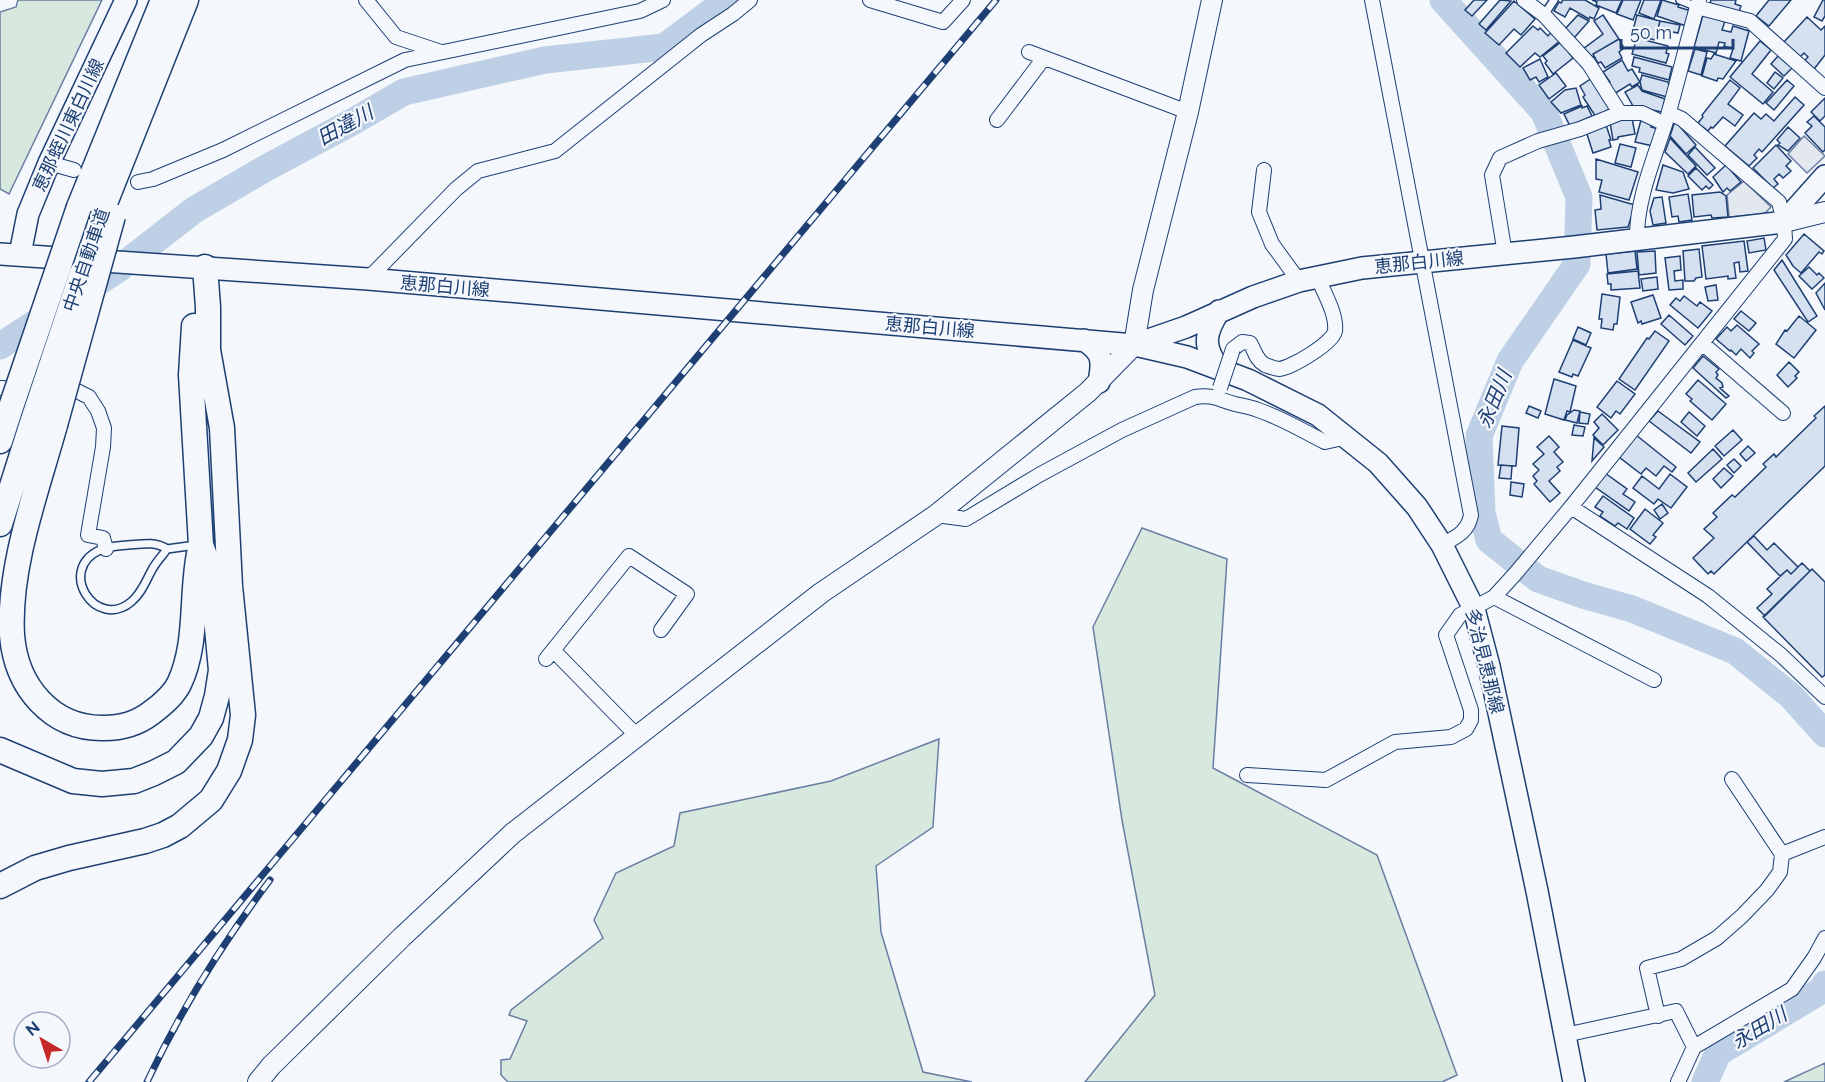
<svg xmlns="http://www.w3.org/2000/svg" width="1825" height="1082" viewBox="0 0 1825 1082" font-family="Raleway,'Noto Sans JP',sans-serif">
  <rect width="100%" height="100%" fill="#f4f7fb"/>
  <path fill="#d7e8df" stroke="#687fa3" stroke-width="1.5" d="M18,0H102L9,194L0,189V12L16,7Z
    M1142,528L1227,559L1213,768L1377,855L1457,1075L1442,1082H1085L1155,995L1122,820L1093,627Z
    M939,739L933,827L876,866L881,932L923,1072L972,1082H508L501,1075V1060L510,1059L527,1021L509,1015L511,1010L603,938L594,920L616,873L674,846L680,813L831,781Z
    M1825,1063V1082H1784Z"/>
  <path fill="#e3e8f0" stroke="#687fa3" stroke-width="1.5" d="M1804,136L1825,156L1807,173L1788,154Z
    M1744,181L1771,207L1764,214L1729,217L1727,195Z"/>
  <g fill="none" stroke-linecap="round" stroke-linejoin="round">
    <path stroke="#bed0e5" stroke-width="27" d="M1443,0L1544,112L1579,197L1577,264L1510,361L1479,436L1482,513L1489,540L1538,579L1583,595L1632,609L1735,651L1791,696L1825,734
      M0,346L117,270L194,210L266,168L352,122L404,92L545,60L664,47L727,0
      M1705,1082L1718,1053L1822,990L1825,984"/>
  </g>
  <path fill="#d5e0f0" stroke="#1d3f73" stroke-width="1.5" d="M1474,0H1487L1472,16L1465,10Z
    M1500,0L1511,1L1486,30L1479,24Z
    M1563,0H1585L1599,8L1594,19L1590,17L1589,19L1570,8L1565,17L1554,11L1559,2L1561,3Z
    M1592,0H1622L1616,13L1596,5L1597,2Z
    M1623,0H1641L1633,20L1617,14Z
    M1644,0H1661L1654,19L1639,13Z
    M1662,0L1679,5L1678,7L1691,11L1686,26L1657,16Z
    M1711,0H1736L1735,4L1741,6L1739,12L1710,3Z
    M1769,0H1791L1769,26L1756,16Z
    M1823,0H1825V16L1822,21L1814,17Z
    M1514,1L1535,19L1521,35L1514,29L1499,45L1485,33Z
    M1578,15L1589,21L1574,38L1564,30Z
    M1603,15L1619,39L1593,54L1594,57L1589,59L1583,49L1603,34L1594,21Z
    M1637,15L1660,21L1655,40L1632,34Z
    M1703,15L1725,21L1722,30L1731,32L1733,26L1749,31L1741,61L1730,58L1733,49L1724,46L1725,43L1719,42L1716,53L1694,47Z
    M1807,17L1821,30L1825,26V55L1814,69L1805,60L1808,57L1804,53L1800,57L1784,42Z
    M1660,21L1680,25L1678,33L1658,29Z
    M1533,26L1538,30L1540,28L1548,36L1552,31L1561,40L1540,57L1535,53L1520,67L1506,53Z
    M1637,38L1668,46L1666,53L1669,54L1666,63L1632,54Z
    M1619,39L1624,48L1619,52L1622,58L1605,68L1601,62L1598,63L1593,54Z
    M1760,41L1771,50L1752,74L1773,92L1763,104L1730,77Z
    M1561,42L1573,58L1553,74L1545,63L1547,61L1543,56Z
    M1695,49L1707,52L1701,75L1688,71Z
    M1714,54L1736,61L1723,79L1718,78L1717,81L1702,76L1707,58L1711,59Z
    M1778,56L1792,68L1784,76L1771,64Z
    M1634,57L1672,67L1669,80L1639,72L1640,68L1632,66Z
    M1540,59L1548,77L1539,82L1536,77L1530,80L1523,68Z
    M1622,60L1628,71L1632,69L1640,82L1632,87L1630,84L1614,94L1607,84L1610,82L1603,72Z
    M1775,72L1783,78L1774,89L1767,83Z
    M1556,73L1566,86L1549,99L1539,85Z
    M1642,75L1668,82L1670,88L1667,97L1642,90L1640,82Z
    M1592,78L1611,108L1596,117L1583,97L1585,95L1580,86Z
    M1730,80L1740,88L1728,104L1743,115L1735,126L1723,117L1713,128L1711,127L1708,131L1698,123L1703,117L1702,115Z
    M1787,80L1794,86L1774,110L1766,103Z
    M1638,85L1642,91L1665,99L1662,112L1633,106L1625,92Z
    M1576,88L1581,105L1561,113L1551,102L1565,90Z
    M1795,97L1804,105L1762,152L1759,149L1754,155L1757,158L1749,166L1725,146L1754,113L1761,119L1766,114L1774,121Z
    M1825,98V116L1820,121L1811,112Z
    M1582,106V108L1587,106L1592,116L1570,126L1564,114Z
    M1814,116L1825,127V150L1823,152L1805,133L1812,126L1807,122Z
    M1632,118L1635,134L1618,137V139L1613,140L1610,122Z
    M1641,120L1652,123L1651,127L1658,129L1653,146L1635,142Z
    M1675,121L1696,145L1686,154L1670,136Z
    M1606,125L1611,140H1609L1611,147L1593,153L1586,131Z
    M1788,127L1800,138L1788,151L1778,145L1780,143L1777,140Z
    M1670,138L1696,166L1688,174L1665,152Z
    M1620,144L1636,148L1631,167L1615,163Z
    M1776,145L1791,161L1786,166L1791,171L1783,178L1779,174L1774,179L1778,184L1773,188L1753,168Z
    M1695,147L1715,168L1707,175L1688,155Z
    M1596,159L1638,172L1629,200L1599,192L1602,180L1596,179Z
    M1663,165L1683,172L1689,189L1673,193L1656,190Z
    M1726,165L1741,182L1730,191L1727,188L1723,192L1713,177Z
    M1696,168L1713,185L1709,189L1706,186L1702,190L1688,176Z
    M1720,192L1726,196L1728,217L1712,218L1711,215L1694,217L1692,195Z
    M1688,194L1692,220L1679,222L1678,216L1672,217L1669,197Z
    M1600,195L1635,205L1628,227L1597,230L1595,210L1601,209Z
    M1662,197L1666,223L1653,225L1650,211L1654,198Z
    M1804,234L1824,251L1822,254L1819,252L1801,273L1793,266L1786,255Z
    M1764,238L1766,250L1749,253L1747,241Z
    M1744,241L1748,271L1740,272L1739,262L1734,263L1736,278L1728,279V276L1706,279L1702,246Z
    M1699,249L1702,277L1696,278L1694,281H1685L1683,251Z
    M1635,251L1637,269L1608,273L1606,254Z
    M1655,251L1656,273L1639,275L1637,252Z
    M1680,256L1681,270L1674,271L1675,281L1683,280V289L1669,290L1665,258Z
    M1782,260L1817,316L1808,322L1774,270Z
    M1809,267L1817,275L1819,273L1824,278L1812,289L1799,276Z
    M1638,271L1640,288L1611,290V284H1608L1607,274Z
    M1657,277L1658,289L1643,291L1641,279Z
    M1825,283V310L1816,293Z
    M1716,285L1718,300L1708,301L1705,287Z
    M1602,294L1620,297L1617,324H1614L1613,330L1601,328L1602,319H1599Z
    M1653,295L1661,318L1642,324L1641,321L1638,323L1631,302Z
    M1684,296L1697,306L1700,302L1712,311L1698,328L1670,305L1676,298L1680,301Z
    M1741,311L1756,323L1749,331L1734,319Z
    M1669,315L1693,336L1685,345L1661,324Z
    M1799,316L1816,330L1794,358L1776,344L1785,330L1787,331Z
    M1737,325L1759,344L1752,351L1754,353L1750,358L1741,349L1736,355L1731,350L1730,351L1716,339L1727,327L1731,331Z
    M1578,327L1591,333L1586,345L1573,339Z
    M1655,331L1669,341L1635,390L1619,379L1647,338L1649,339Z
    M1573,340L1591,348L1578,376L1573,374L1572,377L1559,372Z
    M1703,356L1719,369L1716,372L1718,375L1716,378L1722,383L1723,387L1720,388L1729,396L1726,398L1693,368Z
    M1789,362L1799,372L1795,376L1797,378L1788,387L1777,375Z
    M1554,379L1576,386L1570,412L1567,411L1564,420L1545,414Z
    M1698,380L1726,404L1712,420L1690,401L1692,399L1686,394Z
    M1617,381L1635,394L1620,414L1616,411L1611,418L1597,407Z
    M1529,406L1541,411L1538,418L1526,413Z
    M1825,406V466L1714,574L1711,571L1708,574L1693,558L1714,538L1704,529L1717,517L1713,513L1732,495L1735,497L1766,467L1763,464L1774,454L1776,457L1816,418L1814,416Z
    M1574,410L1580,411L1577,423L1565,420L1567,415Z
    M1658,411L1700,442L1691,453L1649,421Z
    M1580,412L1590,414L1588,424L1579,423Z
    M1689,412L1705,426L1697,436L1681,422Z
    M1602,414L1618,430L1603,445L1593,435L1599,428L1594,422Z
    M1574,425L1585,427L1583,436L1572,435Z
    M1502,426L1519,428L1516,466L1498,465Z
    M1733,430L1742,440L1724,456L1715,446Z
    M1636,435L1676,467L1672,472L1664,466L1656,476L1646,468L1641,474L1619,457Z
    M1549,436L1559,447L1554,452L1563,462L1557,467L1560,471L1549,481L1560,493L1550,502L1534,484L1537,481L1533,476L1539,470L1533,464L1544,454L1537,447Z
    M1594,438L1604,447L1592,461Z
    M1748,446L1755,453L1746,461L1740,454Z
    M1713,449L1722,459L1696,482L1688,473Z
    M1734,459L1741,466L1734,473L1727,465Z
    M1501,465L1512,466L1511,479L1499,478Z
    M1724,468L1733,476L1721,488L1713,479Z
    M1605,473L1627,489L1623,494L1635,502L1629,511L1595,487Z
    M1670,474L1687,487L1671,508L1658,499L1654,504L1633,488L1642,476L1659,489Z
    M1511,482L1524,484L1522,497L1510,495Z
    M1603,496L1634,518L1627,529L1618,523L1615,526L1600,516L1603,512L1595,507Z
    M1662,504L1668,513L1660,519L1654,510Z
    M1645,509L1663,523L1653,535L1656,537L1650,544L1630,529Z
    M1754,536L1767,550L1774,543L1798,567L1791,574L1787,570L1780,576L1747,542Z
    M1802,563L1810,571L1765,616L1757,608L1772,594L1767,589L1787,570L1791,574Z
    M1812,569L1825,582V675L1822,677L1763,617Z"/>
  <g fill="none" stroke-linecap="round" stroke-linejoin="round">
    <defs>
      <path id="lane" d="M1680,0L1697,7
        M1544,15L1554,0
        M167,549C155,541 142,544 128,545C119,546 109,546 100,550C56,570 96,631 131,602C142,593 146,580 153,568C157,561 163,555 167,549L196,545"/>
      <path id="street" d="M366,0L396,37L441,52
        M870,0L943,22L963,0
        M1372,0L1471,515C1468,532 1456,537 1442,545
        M1524,0L1544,15L1589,64L1620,113H1642L1665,124
        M1697,7L1750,21L1825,88
        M1029,52L1188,112
        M997,120L1044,58
        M49,163L74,170
        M1264,170L1259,212L1272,244L1299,281
        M138,182L153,179L223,150L405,60L640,11L663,0
        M1637,240C1636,198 1656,155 1668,115C1679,77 1688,38 1699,0
        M1505,254L1492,175L1500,158L1538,141L1580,129L1620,113
        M368,279L456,189L478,171L555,151L701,35L733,14L750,0
        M1702,343L1783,413
        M1233,349L1242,342L1250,343C1255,351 1256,360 1265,365C1268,366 1276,369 1279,369C1291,368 1333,343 1335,331C1337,314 1324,293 1318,278
        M0,388L75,390L89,397L98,411L104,428L103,447L88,535L103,538L106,549
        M1571,507L1708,596L1781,655L1825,697
        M936,515L966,519L1039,475L1122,430L1195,397C1213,394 1219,400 1235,404C1243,406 1251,407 1258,410C1282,418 1303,431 1325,442L1347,437
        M1494,597L1654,680
        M553,650L637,736
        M546,659L629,556L687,594L661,630
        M1247,775L1326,780L1395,742L1451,737L1466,729L1471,720V710L1446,635L1460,615L1494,597L1515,574L1571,507L1785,239L1784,222L1779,202L1682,119L1669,113
        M1732,779L1782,854
        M1658,1016L1647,968L1681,959L1717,938L1742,916L1767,890L1780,872L1782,854L1825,837
        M1565,1035L1676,1011L1694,1047L1678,1082
        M1694,1047L1792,989L1814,958L1825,938"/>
      <path id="secondary" d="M1784,222L1825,212
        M258,1082L271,1066L402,937L513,833L821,593L936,515L1088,392L1134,345L1143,290L1188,112L1212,0"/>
      <path id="primary" d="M0,254L368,279L1134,345L1186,327L1253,297L1299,281L1362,268L1574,247L1784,222L1825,176
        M20,254L28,214L49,163L126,0
        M1219,311C1204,335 1203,346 1219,369
        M1084,340C1103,352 1103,361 1099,382
        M1135,345L1187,357L1248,380L1318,415L1378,463L1417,507L1442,545L1474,609L1489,666L1537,891L1574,1082"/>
      <path id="highway" d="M79,207L163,0
        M101,213L186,0
        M55,425C37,490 8,567 12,635C16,686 51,729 104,728C121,728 138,723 151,713C162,705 173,696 179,684C199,642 190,593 200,549
        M0,441L9,413
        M0,524L33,420
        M0,750L73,781L102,784L134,781L154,773L176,762L201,736L211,718L217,696L221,670L212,575L201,545L191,375L194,326
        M0,886L35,868L69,858L145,841L163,835L180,826L211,800L229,771L240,740L243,715L230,586L222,428L208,350V307L205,267"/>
    </defs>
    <use href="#lane" stroke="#1d3f73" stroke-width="10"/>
    <use href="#street" stroke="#1d3f73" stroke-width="16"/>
    <use href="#secondary" stroke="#1d3f73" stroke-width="22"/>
    <use href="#primary" stroke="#1d3f73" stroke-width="24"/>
    <use href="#highway" stroke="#1d3f73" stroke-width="27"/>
    <use href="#lane" stroke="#f4f7fb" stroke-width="7"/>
    <use href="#street" stroke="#f4f7fb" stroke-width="14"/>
    <use href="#secondary" stroke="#f4f7fb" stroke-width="20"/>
    <use href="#primary" stroke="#f4f7fb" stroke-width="21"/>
    <use href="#highway" stroke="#f4f7fb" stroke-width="24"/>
    <defs>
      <path id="rail" d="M89,1082L996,0
        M147,1082C181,1009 222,944 270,880"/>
    </defs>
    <use href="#rail" stroke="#1d3f73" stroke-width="7"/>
    <use href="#rail" stroke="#f4f7fb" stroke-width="4.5" stroke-dasharray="14" stroke-linecap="butt"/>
    <defs>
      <path id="street-bridge" d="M1220,388L1233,349"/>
      <path id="highway-bridge" d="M9,413L79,207
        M33,420L82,273
        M55,425L113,216"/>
    </defs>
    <use href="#street-bridge" stroke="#1d3f73" stroke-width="16" stroke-linecap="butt"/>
    <use href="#highway-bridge" stroke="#1d3f73" stroke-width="27" stroke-linecap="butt"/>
    <use href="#street-bridge" stroke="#f4f7fb" stroke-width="14"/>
    <use href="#highway-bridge" stroke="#f4f7fb" stroke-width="24"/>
  </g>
  <g text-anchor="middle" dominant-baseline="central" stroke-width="4.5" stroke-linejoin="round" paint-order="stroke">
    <g font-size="18" fill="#1d3f73" stroke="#f4f7fb">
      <text transform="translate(68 125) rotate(-65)">恵那蛭川東白川線</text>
      <text transform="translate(86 260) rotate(-71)">中央自動車道</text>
      <text transform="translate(1419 262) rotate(-6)">恵那白川線</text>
      <text transform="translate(445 286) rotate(5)">恵那白川線</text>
      <text transform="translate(930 327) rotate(5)">恵那白川線</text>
      <text transform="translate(1485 661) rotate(76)">多治見恵那線</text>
    </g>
    <g font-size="20" font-style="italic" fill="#1d3f73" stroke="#f4f7fb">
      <text transform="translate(345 125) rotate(-29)">田違川</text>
      <text transform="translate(1494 399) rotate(-68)">永田川</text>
      <text transform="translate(1759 1028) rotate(-31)">永田川</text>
    </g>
  </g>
  <g transform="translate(42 1040) rotate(321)"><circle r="28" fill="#f4f7fb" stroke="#9eadc5" stroke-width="1.5"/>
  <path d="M0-4.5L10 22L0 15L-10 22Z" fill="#c62828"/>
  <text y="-9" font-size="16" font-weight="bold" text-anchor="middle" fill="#1d3f73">N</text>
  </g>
  <path d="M1621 39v9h112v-9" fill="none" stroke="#1d3f73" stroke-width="3"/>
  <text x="1630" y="39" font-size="18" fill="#1d3f73" stroke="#f4f7fb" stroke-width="4.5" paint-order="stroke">50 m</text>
</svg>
